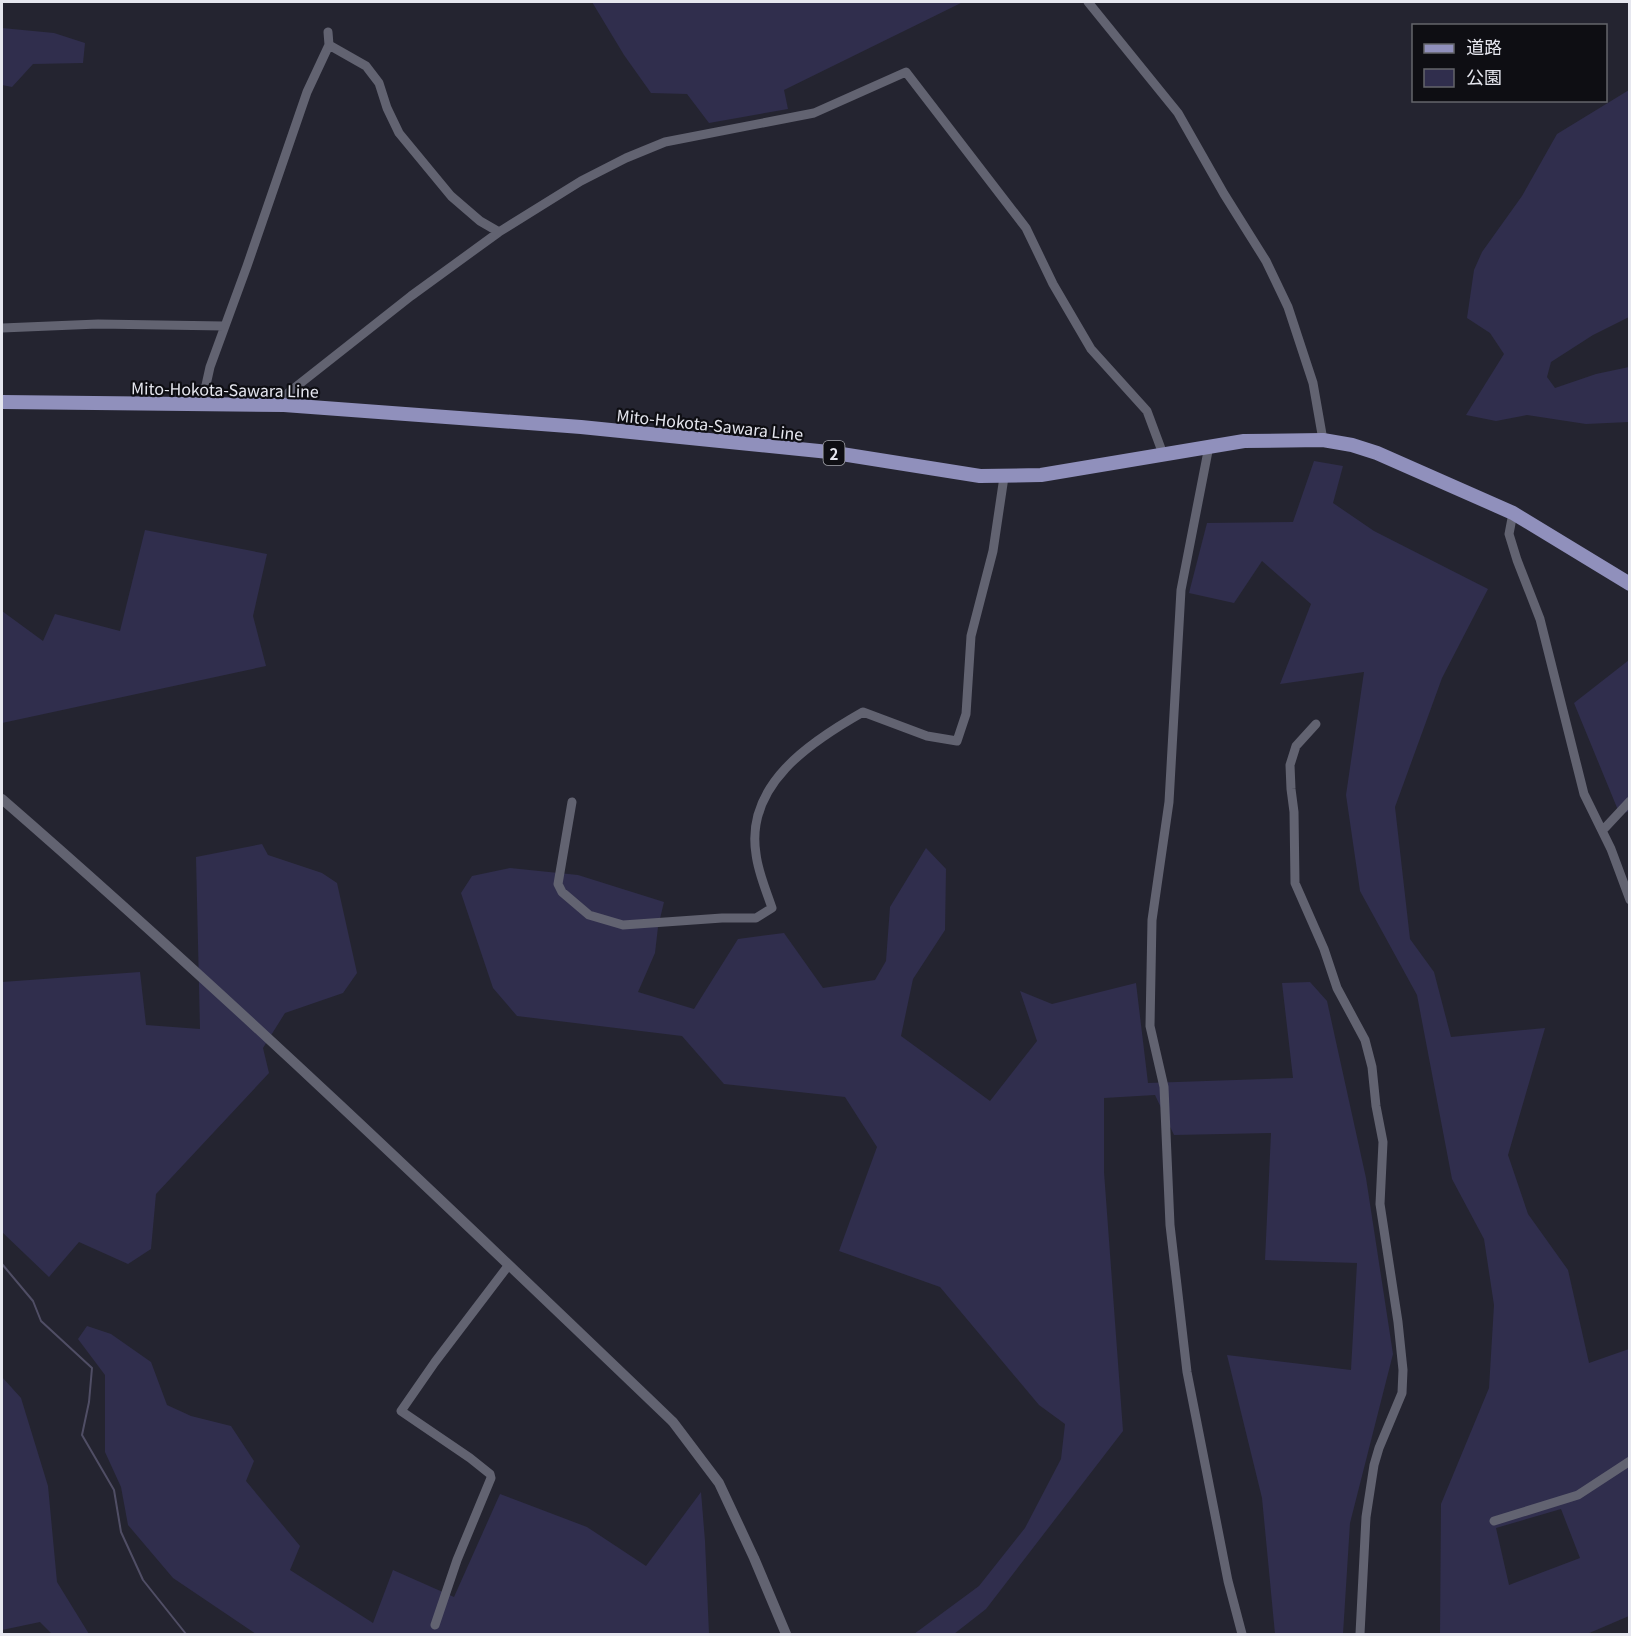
<svg xmlns="http://www.w3.org/2000/svg" width="1631" height="1636" viewBox="0 0 1631 1636" font-family="Georgia,'Noto Sans JP',serif">
  <rect width="100%" height="100%" fill="#242430"/>
  <path fill="#302e4d" fill-rule="evenodd" d="M592,2H963L784,90L788,109L709,123L687,94L651,93L624,55Z
    M2,28L54,33L85,43L83,63L33,64L12,87L2,85Z
    M1629,90V317L1593,335L1551,362L1547,377L1555,388L1596,374L1629,367V422L1586,424L1527,415L1496,421L1466,415L1504,354L1490,333L1467,318L1474,270L1482,252L1522,196L1557,134Z
    M1314,461L1343,466L1333,503L1374,531L1488,589L1442,678L1395,807L1410,939L1434,972L1451,1037L1545,1028L1508,1155L1528,1214L1568,1270L1589,1363L1629,1349V1616L1587,1634H1440L1441,1504L1489,1388L1494,1305L1484,1239L1452,1179L1417,995L1360,891L1346,795L1364,672L1280,684L1311,604L1262,561L1234,603L1189,593L1207,523L1293,522ZM1561,1509L1580,1558L1509,1585L1496,1528Z
    M145,530L267,554L253,616L266,666L2,723V611L43,641L55,614L120,631Z
    M1629,660V811L1620,815L1574,703Z
    M262,844L268,855L322,873L337,883L357,973L343,993L285,1013L263,1048L269,1073L156,1194L151,1249L128,1264L79,1242L49,1277L2,1232V982L140,972L146,1025L200,1029L196,857Z
    M926,848L946,869L945,930L913,979L901,1036L990,1101L1037,1041L1020,991L1052,1004L1136,983L1148,1083L1293,1078L1282,983L1310,982L1327,1001L1366,1178L1393,1354L1350,1523L1343,1634H1275L1262,1498L1227,1355L1351,1370L1357,1263L1265,1260L1271,1133L1174,1135L1155,1095L1104,1098V1172L1123,1431L986,1609L954,1634H914L979,1586L1025,1528L1061,1459L1065,1424L1039,1405L940,1287L839,1251L877,1147L845,1097L724,1084L682,1036L517,1016L493,988L461,893L472,876L510,868L578,875L664,902L658,927L655,953L638,992L694,1009L738,939L784,933L823,988L875,980L886,961L890,907Z
    M87,1326L111,1334L151,1362L167,1405L191,1416L231,1426L254,1461L246,1481L300,1546L290,1570L373,1623L393,1570L454,1597L500,1494L587,1527L646,1566L701,1492L705,1541L709,1634H256L173,1578L128,1525L121,1487L105,1452V1375L78,1339Z
    M2,1377L21,1398L48,1486L57,1582L89,1634H52L40,1622L2,1630Z"/>
  <g fill="none" stroke-linecap="round" stroke-linejoin="round">
    <path stroke="#504e65" stroke-width="2" d="M2,1264L33,1301L41,1321L92,1368L89,1402L82,1435L114,1490L121,1532L143,1580L186,1634"/>
    <path stroke="#626371" stroke-width="9" d="M1088,2L1178,113L1224,194L1266,261L1288,307L1313,383L1323,440
      M329,45L366,66L379,83L387,108L399,133L451,196L480,221L499,232
      M2,328L98,324L224,326
      M202,403L210,367L247,266L307,92L329,45L328,32
      M284,405L288,393L411,296L499,232L581,181L626,158L665,142L814,113L906,72L1026,228L1053,284L1091,349L1147,411L1163,454
      M1209,446L1181,590L1169,802L1152,920L1150,1026L1164,1087L1170,1225L1187,1372L1228,1581L1242,1634
      M1513,513L1509,534L1517,560L1540,619L1584,794L1611,849L1630,900
      M1316,724L1296,746L1290,765L1291,789L1294,812L1295,883L1324,949L1337,988L1365,1040L1372,1067L1376,1106L1383,1142L1380,1204L1398,1322L1403,1370L1402,1393L1379,1448L1374,1465L1366,1517L1360,1634
      M572,802L558,884L562,892L589,915L623,925L722,918H756L772,908C766,890 758,872 756,854C745,785 810,742 863,712L927,736L957,741L966,714L971,636L993,551L1004,477
      M1603,830L1630,801
      M1494,1521L1578,1495L1630,1461
      M435,1625L457,1560L491,1478L490,1474L470,1458L401,1411L435,1362L508,1266"/>
    <path stroke="#626371" stroke-width="10" d="M2,799C232,999 453,1211 673,1422L719,1483L754,1558L786,1634"/>
    <path stroke="#9090bc" stroke-width="14" d="M2,402L284,405L581,427L829,452L980,476L1041,475L1244,441L1323,440L1352,445L1377,453L1513,513L1630,584"/>
  </g>
  <g text-anchor="middle" dominant-baseline="central" stroke-width="4.5" stroke-linejoin="round" paint-order="stroke">
    <rect fill="#0e0e13" stroke="#a5a6ad" stroke-width="1.5" x="823.5" y="441" width="21" height="24" rx="4.5"/>
    <g font-size="15" font-weight="bold" fill="#e6e7ef">
      <text x="834" y="453">2</text>
    </g>
    <g font-size="16" fill="#e6e7ef" stroke="#0e0e13">
      <text transform="translate(225 389) rotate(1)">Mito-Hokota-Sawara Line</text>
      <text transform="translate(710 424) rotate(6)">Mito-Hokota-Sawara Line</text>
    </g>
  </g>
  <rect width="1631" height="1636" fill="none" stroke="#e6e7ef" stroke-width="6"/>
  <rect x="1412" y="24" width="195" height="78" fill="#0e0e13" stroke="#64656b" stroke-width="1.5"/>
  <rect x="1424" y="44" width="30" height="9" fill="#9090bc" stroke="#64656b" stroke-width="1.5"/>
  <text x="1466" y="54" font-size="18" fill="#e6e7ef">道路</text>
  <rect x="1424" y="69" width="30" height="18" fill="#302e4d" stroke="#64656b" stroke-width="1.5"/>
  <text x="1466" y="84" font-size="18" fill="#e6e7ef">公園</text>
</svg>
